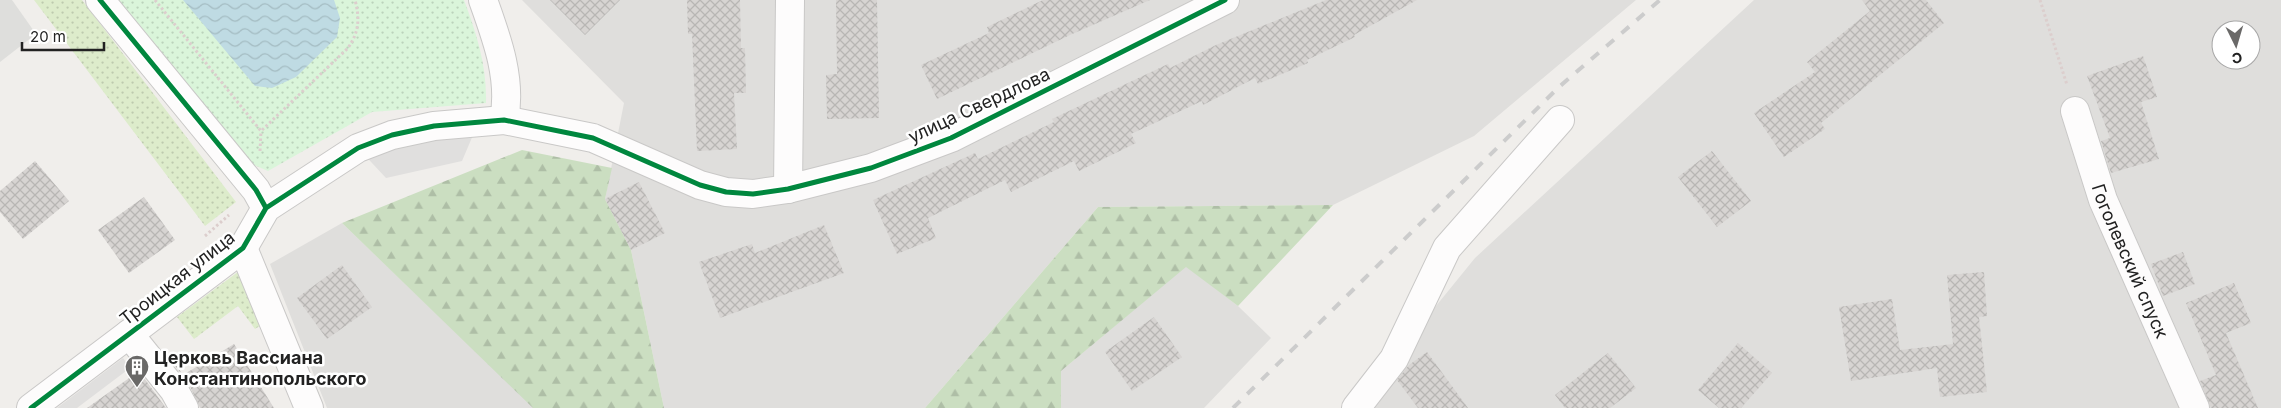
<svg xmlns="http://www.w3.org/2000/svg" width="2281" height="408" viewBox="0 0 2281 408" font-family="Inter,sans-serif">
  <defs>
    <pattern id="grass-dots" width="8" height="8" patternUnits="userSpaceOnUse" patternTransform="scale(1.25)"><rect width="8" height="8" fill="#ddeccb"/><path d="M2 2h.1M6 6h.1" fill="none" stroke="#bdcaae" stroke-width="1.8" stroke-linecap="round"/></pattern>
    <pattern id="forest-firs" width="22" height="20" patternUnits="userSpaceOnUse" patternTransform="scale(1.25)"><rect width="22" height="20" fill="#cbdec1"/><path d="M5 1l3.5 6h-7zM16 11l3.5 6h-7z" fill="#aebea6"/></pattern>
    <pattern id="park-dots" width="8" height="8" patternUnits="userSpaceOnUse" patternTransform="scale(1.25)"><rect width="8" height="8" fill="#daf5da"/><path d="M2 2h.1M6 6h.1" fill="none" stroke="#bbd2bb" stroke-width="1.8" stroke-linecap="round"/></pattern>
    <pattern id="water-waves" width="16" height="10" patternUnits="userSpaceOnUse" patternTransform="scale(1.25)"><rect width="16" height="10" fill="#bfdbe3"/><path d="M0 5q4-4 8 0t8 0" fill="none" stroke="#a4bcc2"/></pattern>
    <pattern id="building-cross-hatch" width="8" height="8" patternUnits="userSpaceOnUse" patternTransform="scale(1.25)"><rect width="8" height="8" fill="#d7d4d2"/><path d="M0 0l8 8M0 8l8-8" fill="none" stroke="#b8b6b4"/></pattern>
  </defs>
  <rect width="100%" height="100%" fill="#f0eeeb"/>
  <path fill="#dfdedc" fill-rule="evenodd" d="M522,0H1636L1474,136L1333,205L1098,207L925,408H664L631,250L605,199L624,103Z
    M1754,0H2281V408H1353L1475,258ZM2221,30H2251V60H2221Z
    M342,223L532,406L533,408H327L270,264Z
    M1186,266L1238,306L1271,338L1204,408H1061V371Z"/>
  <path fill="#dededc" d="M0,0H12L36,34L0,62Z"/>
  <path fill="url(#grass-dots)" d="M34,0H82L236,202L205,226Z
    M250,263L275,316L255,329L238,306L194,339L177,317Z"/>
  <path fill="url(#forest-firs)" d="M522,150L612,168L605,199L631,250L664,408H533L342,223Z
    M1333,205L1238,306L1186,267L1061,371V408H925L1098,207Z"/>
  <path fill="url(#park-dots)" d="M118,0H464C477,35 487,66 486,103L372,112L268,171L245,161Z"/>
  <path fill="#e0dfde" d="M479,121L462,161L386,178L358,148Z
    M123,358L130,368L77,408H57Z"/>
  <path fill="url(#water-waves)" d="M183,0H334L340,18L337,37L296,77L272,88L255,86Z"/>
  <path fill="url(#building-cross-hatch)" d="M550,0H620L585,35Z
    M687,0H740L741,48H745L746,93H734L737,149L697,151L692,34H688Z
    M836,0H877L879,118L827,119L826,75L837,74Z
    M1043,0H1150L1070,35L937,99L921,65L989,33L987,27Z
    M1326,0H1417L1354,35L1355,37L1307,60L1308,63L1258,84L1255,78L1203,105L1202,101L1131,134L1136,143L1079,171L1074,161L1011,192L1005,180L928,218L936,238L897,254L873,200L975,153L978,159L1054,122L1052,119L1168,64L1170,68L1216,45Z
    M1862,0H1926L1944,23L1821,123L1825,129L1784,157L1754,113L1815,72L1807,62L1870,11Z
    M2143,56L2157,97L2141,102L2159,159L2111,173L2101,141L2110,138L2087,76Z
    M1712,151L1751,201L1717,227L1678,177Z
    M35,161L69,201L23,239L0,212V191Z
    M639,182L665,233L631,250L605,199Z
    M144,197L175,240L129,273L98,230Z
    M824,225L844,273L720,318L699,262L752,244L755,253Z
    M2183,252L2195,284L2163,296L2151,264Z
    M342,265L372,307L327,339L297,298Z
    M1984,272L1987,316L1979,317L1987,392L1940,397L1937,368L1851,381L1839,307L1892,299L1900,350L1953,344L1947,275Z
    M2234,283L2251,323L2226,333L2258,408H2211L2200,381L2216,375L2186,303Z
    M1154,317L1182,357L1132,391L1105,352Z
    M1738,343L1772,373L1741,408H1719L1698,390Z
    M234,344L274,408H200L188,382L166,355L168,353L183,375Z
    M1427,352L1468,408H1418L1397,380L1409,365Z
    M1608,353L1636,388L1610,408H1565L1555,395Z
    M139,371L166,408H87Z"/>
  <g fill="none" stroke-linecap="round" stroke-linejoin="round">
    <defs>
      <g id="minor">
        <path d="M100,0L256,190L266,208"/>
        <path d="M483,0C497,39 512,79 504,120"/>
        <path id="s1" d="M2075,111L2103,200L2195,408"/>
        <path d="M788,189L790,0"/>
        <path d="M243,248L309,408"/>
        <path d="M129,334L174,390L184,408"/>
        <path d="M31,408L243,248L266,208L358,148L392,135L434,126L504,120L593,138L700,185L726,192L753,194L788,189L871,168L951,138L1225,0"/>
        <path d="M1356,408L1394,359L1447,248L1560,120"/>
      </g>
    </defs>
    <use href="#minor" stroke="#c9c8c7" stroke-width="30"/>
    <path stroke="#dccecd" stroke-width="3" stroke-dasharray="2.5 2.5" stroke-linecap="butt" d="M155,0L261,131L348,48C359,32 360,19 355,0
      M2040,0L2067,85
      M260,151L261,131
      M205,236L229,215"/>
    <use href="#minor" stroke="#fdfcfc" stroke-width="28"/>
    <path stroke="#ccc" stroke-width="4" stroke-dasharray="10 10" stroke-linecap="butt" d="M1233,408L1559,87L1660,0"/>
    <defs>
      <path id="cycleway" d="M100,0L256,190L266,208
        M31,408L243,248L266,208L358,148L392,135L434,126L504,120L593,138L700,185L726,192L753,194L788,189L871,168L951,138L1225,0"/>
    </defs>
    <use href="#cycleway" stroke="#fff" stroke-width="8"/>
    <use href="#cycleway" stroke="#00873e" stroke-width="5"/>
  </g>
  <defs>
    <symbol id="building-pin" viewBox="-11 -11 22 30"><path d="M0 17L-7.5 6A9.5 9.5 0 1 1 7.5 6Z" fill="#6a6968" stroke="#fff"/><path d="M-4-6H4V6H1V3H-1V6H-4ZM-2.5-4.3h1.7v1.8h-1.7ZM.8-4.3h1.7v1.8H.8ZM-2.5-1h1.7V.8h-1.7ZM.8-1h1.7V.8H.8Z" fill="#fff"/></symbol>
  </defs>
  <g fill-rule="evenodd">
    <use href="#building-pin" x="123" y="353" width="28" height="38"/>
  </g>
  <g text-anchor="middle" dominant-baseline="central" stroke-width="5" stroke-linejoin="round" paint-order="stroke">
    <g font-size="18" fill="#222" stroke="#fff">
      <text transform="translate(979 105) rotate(-25)">улица Свердлова</text>
      <text stroke="none"><textPath href="#s1" startOffset="160">Гоголевский спуск</textPath></text>
      <text transform="translate(177 278) rotate(-38)">Троицкая улица</text>
    </g>
    <g font-size="18" font-weight="bold" fill="#222" stroke="#fff" text-anchor="start">
      <text x="154" y="357">Церковь Вассиана<tspan x="154" dy="21">Константинопольского</tspan></text>
    </g>
  </g>
  <g transform="translate(2236 45) rotate(175)"><circle r="24" fill="#ffffff" stroke="#a7a7a7"/>
  <path d="M0-4L9 19L0 12L-9 19Z" fill="#6a6968"/>
  <text y="-8" font-size="14" font-weight="bold" text-anchor="middle" fill="#222222">С</text>
  </g>
  <path d="M22 42v8h82v-8" fill="none" stroke="#222222" stroke-width="2.5"/>
  <text x="30" y="42" font-size="15" fill="#222222" stroke="#ffffff" stroke-width="4" paint-order="stroke">20 m</text>
</svg>
